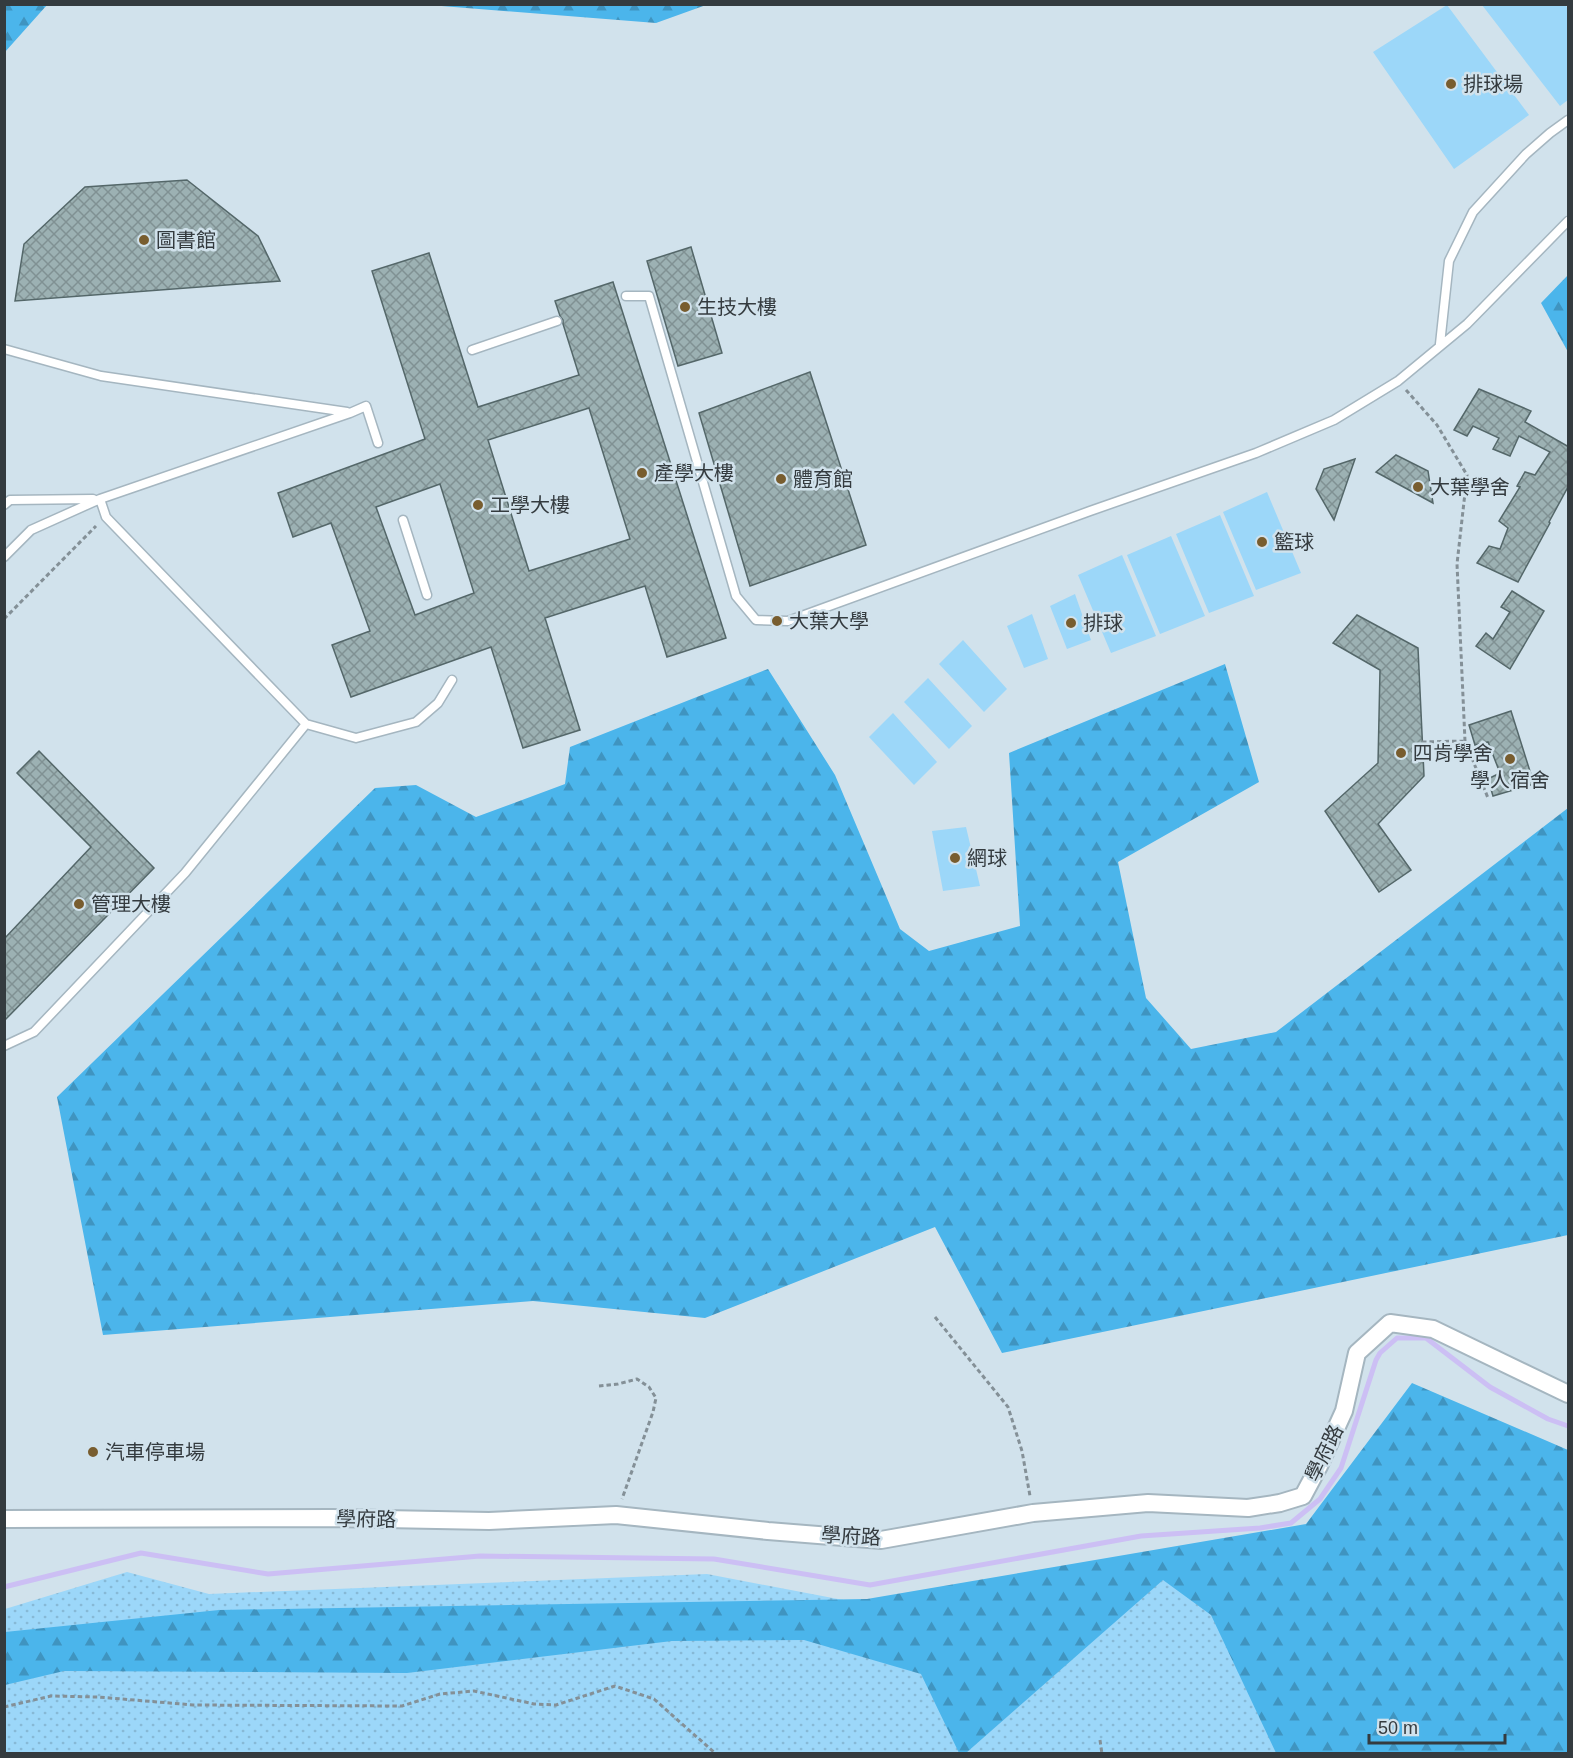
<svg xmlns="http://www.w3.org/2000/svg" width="1573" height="1758" viewBox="0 0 1573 1758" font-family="Arial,'Noto Sans TC',sans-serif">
  <defs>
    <pattern id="grass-dots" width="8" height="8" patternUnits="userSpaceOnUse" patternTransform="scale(1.5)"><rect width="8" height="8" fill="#9cd7f9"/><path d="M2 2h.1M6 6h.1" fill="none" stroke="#87b9d6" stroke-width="1.8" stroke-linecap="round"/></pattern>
    <pattern id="forest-firs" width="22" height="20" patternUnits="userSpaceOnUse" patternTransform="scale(1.5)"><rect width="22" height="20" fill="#4bb5eb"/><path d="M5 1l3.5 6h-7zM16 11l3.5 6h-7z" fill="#3f94c0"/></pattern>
    <pattern id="building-cross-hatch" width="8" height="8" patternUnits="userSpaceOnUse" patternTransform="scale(1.5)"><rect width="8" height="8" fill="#9cb1b3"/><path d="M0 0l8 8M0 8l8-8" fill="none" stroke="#809193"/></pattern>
  </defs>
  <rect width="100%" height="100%" fill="#d1e2ec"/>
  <path fill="url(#grass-dots)" d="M1313,1526L1405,1754H5V1609L127,1572L209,1594L707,1574L859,1603Z"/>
  <path fill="url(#forest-firs)" d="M5,4L47,5L5,52L4,5Z
    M429,5H706L656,23Z
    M1568,275V352L1541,303Z
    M1225,664L1259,782L1118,862L1146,998L1191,1049L1276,1032L1568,808V1235L1002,1353L935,1227L705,1318L533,1301L103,1335L57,1097L375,788L416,785L476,817L565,784L570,747L768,669L835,775L900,929L929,951L1020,926L1009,753Z
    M1412,1383L1568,1450V1753H1276L1211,1615L1163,1580L966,1753H959L921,1674L804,1640L672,1641L407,1673L64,1671L5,1685V1632L219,1610L867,1599L1306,1524Z"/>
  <path fill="#9cd7f9" d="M1447,5L1529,115L1454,169L1373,52Z
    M1482,5H1565L1568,8V100L1560,106Z
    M1267,492L1301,573L1256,590L1223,512Z
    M1220,515L1254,596L1209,613L1176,534Z
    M1171,536L1205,616L1160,634L1127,555Z
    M1122,555L1156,636L1111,653L1078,575Z
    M1075,594L1091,640L1067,649L1050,606Z
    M1032,614L1048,659L1024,668L1007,626Z
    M963,640L1007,689L984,712L939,664Z
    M928,678L972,726L949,749L904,702Z
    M893,713L937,762L914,785L869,737Z
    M966,827L980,886L943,891L932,831Z"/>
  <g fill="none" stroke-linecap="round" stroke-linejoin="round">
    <path stroke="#ccbff4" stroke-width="5" d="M4,1587L141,1553L268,1574L480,1556L714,1559L870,1585L1141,1536L1260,1528L1291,1523L1320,1499L1341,1468L1376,1360L1380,1353L1397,1338H1426L1490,1387L1548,1419L1568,1426"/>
  </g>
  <path fill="url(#building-cross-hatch)" stroke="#546769" stroke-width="1.5" fill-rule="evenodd" d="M187,180L258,236L280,281L15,301L24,244L85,187Z
    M691,247L722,353L678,366L647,261Z
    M429,253L478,407L579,375L563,324V320L560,316L555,301L613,282L726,638L667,657L645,586L545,618L580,730L523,748L491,647L351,697L332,645L370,631L331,523L293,537L278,493L425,439L372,271ZM589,408L630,539L529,571L488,440ZM440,484L474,593L415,615L376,507Z
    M810,372L866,545L750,586L699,413Z
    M1479,389L1531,411L1525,422L1569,447V485L1549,522L1550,523L1518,582L1477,563L1489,546L1500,549L1508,528L1499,521L1520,487L1517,486L1525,472L1535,475L1550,452L1519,436L1510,456L1493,449L1499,438L1473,426L1467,436L1454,430Z
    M1396,455L1428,471L1433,503L1376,472Z
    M1355,459L1334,520L1316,489L1324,469Z
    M1512,591L1544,611L1510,669L1476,646L1486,633L1493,639L1510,612L1501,607Z
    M1357,615L1418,648L1424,776L1378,824L1411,870L1379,892L1325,811L1378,763L1380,670L1333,643Z
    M1511,711L1534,784L1493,796L1488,779L1500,773L1488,742L1475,745L1469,725Z
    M39,751L154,868L4,1021V939L91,847L17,773Z"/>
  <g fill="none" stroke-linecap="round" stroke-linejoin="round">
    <defs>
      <path id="lane" d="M626,296H649L736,596L756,620L788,621L1090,511L1256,453L1334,420L1398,381L1467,324L1568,221
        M1440,344L1449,261L1473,212L1526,154L1550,133L1568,120
        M4,349L101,376L347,412
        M472,350L557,321
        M4,505L10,500L93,499
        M403,520L427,595
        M4,557L31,530L100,499
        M306,724L356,738L416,722L438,703L452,680
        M4,1046L34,1032L185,873L306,724L106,517L100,499L350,413L366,406L378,443"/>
      <path id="street" d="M4,1519L332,1518L489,1521L616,1515L768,1531L881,1540L1033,1513L1148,1503L1248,1508L1280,1503L1303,1496L1319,1466L1344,1411L1357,1353L1390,1323L1433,1329L1568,1394"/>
    </defs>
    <use href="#lane" stroke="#a5b6c0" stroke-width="11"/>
    <use href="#street" stroke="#a5b6c0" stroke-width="20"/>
    <path stroke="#849097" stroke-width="3" stroke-dasharray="4.5 3" stroke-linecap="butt" d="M1406,390L1437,425L1467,475L1457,564L1465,741L1488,798
      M4,619L96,526
      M1422,742L1465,741
      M935,1317L1008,1407L1022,1451L1030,1496
      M599,1386L618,1384L637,1379L649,1387L656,1398L653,1412L622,1499
      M4,1707L51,1696L98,1697L193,1705L402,1706L440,1694L474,1691L534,1704L556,1705L615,1686L654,1699L716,1754
      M1100,1740L1102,1754"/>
    <use href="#lane" stroke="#fff" stroke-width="8"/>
    <use href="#street" stroke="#fff" stroke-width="16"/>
  </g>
  <g fill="#785d2f" stroke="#d1e2ec" stroke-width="2">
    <circle cx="1451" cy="84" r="6"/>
    <circle cx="144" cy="240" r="6"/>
    <circle cx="685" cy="307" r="6"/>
    <circle cx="642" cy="473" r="6"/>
    <circle cx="781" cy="479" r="6"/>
    <circle cx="1418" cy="487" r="6"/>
    <circle cx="478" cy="505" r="6"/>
    <circle cx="1262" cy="542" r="6"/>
    <circle cx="777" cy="621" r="6"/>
    <circle cx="1071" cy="623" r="6"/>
    <circle cx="1401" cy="753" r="6"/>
    <circle cx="1510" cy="759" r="6"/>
    <circle cx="955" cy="858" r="6"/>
    <circle cx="79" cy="904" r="6"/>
    <circle cx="93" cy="1452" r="6"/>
  </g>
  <g text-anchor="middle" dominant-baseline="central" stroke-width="5" stroke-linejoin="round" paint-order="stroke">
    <g font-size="20" fill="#343b3f" stroke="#d1e2ec" text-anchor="start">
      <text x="1463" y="84">排球場</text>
      <text x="156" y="240">圖書館</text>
      <text x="697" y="307">生技大樓</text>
      <text x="654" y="473">產學大樓</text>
      <text x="793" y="479">體育館</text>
      <text x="1430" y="487">大葉學舍</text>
      <text x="490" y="505">工學大樓</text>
      <text x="1274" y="542">籃球</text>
      <text x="789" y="621">大葉大學</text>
      <text x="1083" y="623">排球</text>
      <text x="1413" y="753">四肯學舍</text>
      <text x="1510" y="780" text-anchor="middle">學人宿舍</text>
      <text x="967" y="858">網球</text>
      <text x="91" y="904">管理大樓</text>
      <text x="105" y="1452">汽車停車場</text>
    </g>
    <g font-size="20" fill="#343b3f" stroke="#d1e2ec">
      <text transform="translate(1324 1453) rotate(-64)">學府路</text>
      <text transform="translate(366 1519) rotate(1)">學府路</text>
      <text transform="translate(851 1536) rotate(3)">學府路</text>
    </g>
  </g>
  <rect width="1573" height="1758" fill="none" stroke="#343b3f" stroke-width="12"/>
  <path d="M1369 1734v9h136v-9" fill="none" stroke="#343b3f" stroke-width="3"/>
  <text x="1378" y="1734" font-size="18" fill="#343b3f" stroke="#d1e2ec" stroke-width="4.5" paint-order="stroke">50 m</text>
</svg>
